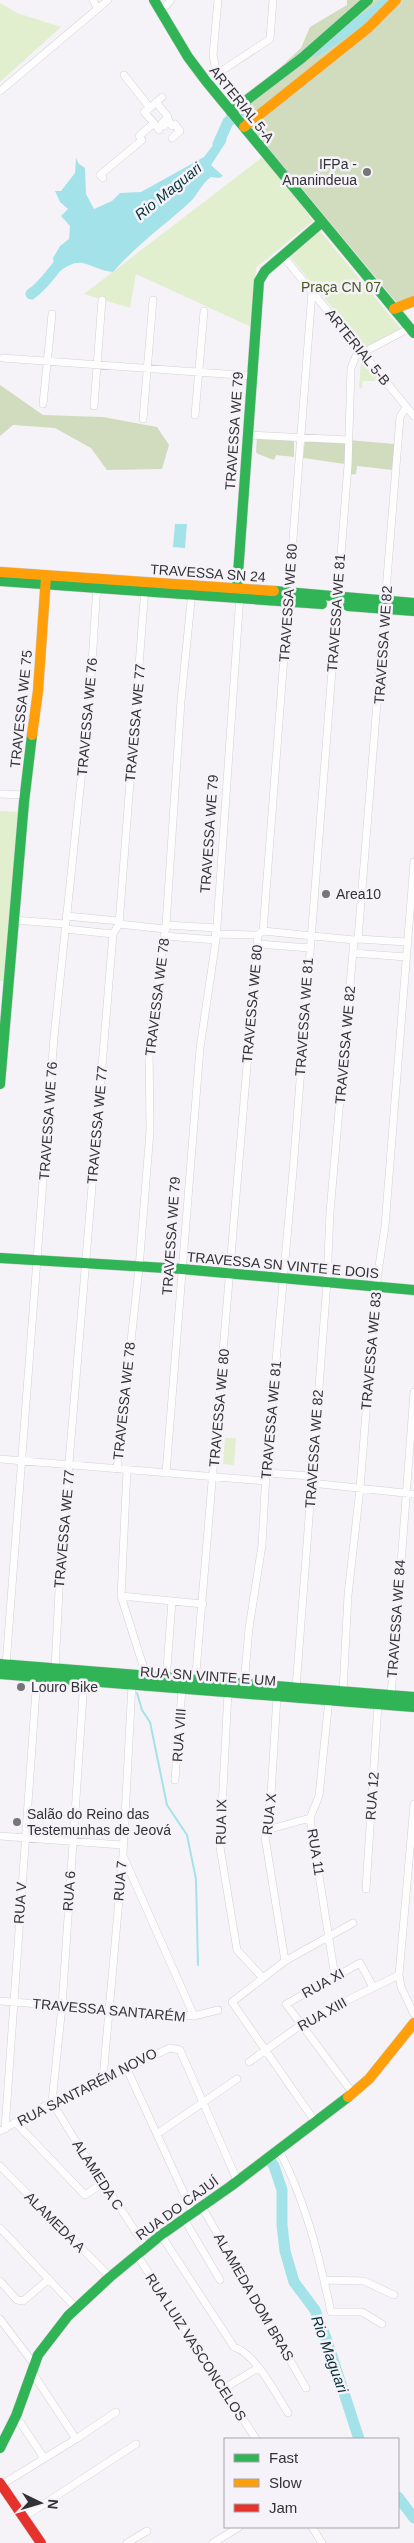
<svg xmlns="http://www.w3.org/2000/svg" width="414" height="2543" viewBox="0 0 414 2543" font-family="Arial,sans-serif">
  <rect width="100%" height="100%" fill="#f5f3f8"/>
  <path fill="#e2efcf" d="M0,3L17,13L61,27L0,82Z
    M265,155L313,221L256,268L251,327L136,274L130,308L84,294Z
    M320,231L401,329L366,348L290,257Z
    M364,360L377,375L375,381H363L362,388H359L361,361Z
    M0,811L18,812L5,981H0Z
    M225,1438H236L234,1465L223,1464Z"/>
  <path fill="#d0dcbd" d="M347,0H414V296L397,303L236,109L301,48L310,27L347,5Z
    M0,385L43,415L103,417L157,427L169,445L162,469L107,470L91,448L55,428L13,425L0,436Z
    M257,437L294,439V457L276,455L274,460L258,454L256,452Z
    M305,440L345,442V464L303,458Z
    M348,440L395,444L393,470L357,466L356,474L348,475Z"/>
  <path fill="#a3e2e9" d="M224,131L227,135L226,142L211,165L223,176L219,178L211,177C200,185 198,195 189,203C161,228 138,244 113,272C84,268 84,252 56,274L53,258L60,246L69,239L70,226L61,216L68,209L60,202L55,191H61L75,173L76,158L79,164L85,168L86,194L94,209L112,201L120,193L141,192L204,157Z
    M175,524H187L185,548L173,547Z"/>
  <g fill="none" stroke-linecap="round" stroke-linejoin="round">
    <path stroke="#a3e2e9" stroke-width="2" d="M137,1693L142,1710L150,1722L167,1805L187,1835L196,1879L198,1965"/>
    <path stroke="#a3e2e9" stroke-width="11" d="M316,51L376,11L388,0
      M218,144L228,122L243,109
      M31,294C45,285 52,270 65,258
      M268,2158L274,2166L282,2190V2225L285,2251L294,2282L315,2310L326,2338L359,2439
      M398,2497L414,2518"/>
    <defs>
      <path id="street" d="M93,0L98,9
        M161,11L171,0
        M124,75L150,108L162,97
        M217,75L213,55L218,0
        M206,81L270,39L273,0
        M0,91L108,0
        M156,102L168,117L162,123L164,126L169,121L172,126L175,124L180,131L172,138
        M154,123L159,130
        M103,178L100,175L142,140L139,136L154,123L144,112L150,108
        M282,255L414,416
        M3,358L252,376
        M43,404L52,314
        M94,406L102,300
        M195,415L204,311
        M143,419L153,300
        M248,435L348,440
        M0,794L25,795
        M66,916L119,921
        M14,920L65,924
        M119,924L165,929
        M166,925L217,928
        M65,929L113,934
        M263,931L354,940
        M215,934L258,935
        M165,936L216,940
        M358,939L407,942
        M257,944L310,948
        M353,953L406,957
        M0,1459L266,1481
        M117,1469L139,1268L150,1131L149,1044L166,925L181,701L192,591
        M127,1470L121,1596L146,1675
        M166,1473L200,1048L216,940L240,595
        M266,1473L311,1476
        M311,1483L414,1494
        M121,1596L203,1604
        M6,1665L54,1037L90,694L97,585
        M55,1669L60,1571L113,934L119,924L145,588
        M84,1680L62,2006L52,2102L80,2148L146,2247
        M166,1681L172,1601
        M195,1684L258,935L263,931L312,291
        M244,1685L249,1628L262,1545L266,1473L293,1171L348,465L351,368L356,356L410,328
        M296,1688L327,1282L330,1212L354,940L358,939L400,417L406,407
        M343,1691L348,1595L360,1488L376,1286L385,1226L414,862
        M228,1692L220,1847L237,1950L262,1977
        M277,1696L271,1795L265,1837L285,1961
        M391,1696L414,1392
        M329,1699L319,1796L310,1818L335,1977
        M175,1780L182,1689
        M414,1804L399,1975L401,1987L414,2014
        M267,1830L310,1818
        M0,1836L122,1845
        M124,1858L194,2016
        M366,1889L378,1704
        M0,2001L194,2016L218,2010
        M249,2062L309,2019L399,1975
        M126,2067L193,2213
        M103,2078L123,1855L132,1684
        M352,2092L286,2004L360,1963L373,1987
        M16,2123L85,2195L103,2183
        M316,2123L232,2002L285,1961L353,1923
        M5,2129L37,1676
        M0,2131L52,2102L170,2048L180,2050L237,2180
        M157,2134L237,2079
        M279,2150C306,2202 319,2256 331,2312H362L382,2324
        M0,2166L110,2277
        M202,2207L306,2388
        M184,2219L220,2280
        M0,2228L76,2308
        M161,2235L234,2347C256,2354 276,2394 288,2413
        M137,2255L256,2439
        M324,2280L364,2281L394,2295
        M0,2281L17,2300L23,2301L49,2279
        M0,2319L34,2364
        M32,2372L76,2439
        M223,2389L258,2368
        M16,2416L44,2458
        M1,2485L76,2439L116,2412
        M24,2517L136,2444
        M312,2527L322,2543
        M127,2543L147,2531
        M213,2543L239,2527"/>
      <path id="fast" d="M154,0L188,57L206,81L414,333
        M231,112L302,58L368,0
        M0,581L322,604
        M237,588L259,281L265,271L321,223
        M274,591L414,603
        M348,606L414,611
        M0,1084L24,802L32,735
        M0,1258L182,1269L414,1290
        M0,1664L414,1697
        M0,1674L414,1707
        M0,2448L16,2416L38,2355L68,2316L110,2277L161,2235L231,2186L348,2097"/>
      <path id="slow" d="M244,127L368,28L396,0
        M394,309L414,301
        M0,572L274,591
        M32,735L38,691L46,577
        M348,2097L369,2079L414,2023"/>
      <path id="jam" d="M0,2483L41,2543"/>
    </defs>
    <use href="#street" stroke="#d2d1d4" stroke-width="8"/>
    <use href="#fast" stroke="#d2d1d4" stroke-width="11"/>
    <use href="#slow" stroke="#d2d1d4" stroke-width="11"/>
    <use href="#jam" stroke="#d2d1d4" stroke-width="11"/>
    <use href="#street" stroke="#fefdfe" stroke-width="7"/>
    <use href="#fast" stroke="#30b455" stroke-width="10"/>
    <use href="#slow" stroke="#ff9f0a" stroke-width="10"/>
    <use href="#jam" stroke="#e5322d" stroke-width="10"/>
  </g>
  <g fill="#767579" stroke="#f5f2f9" stroke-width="2">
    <circle cx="367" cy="172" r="5"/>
    <circle cx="326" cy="894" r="5"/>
    <circle cx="21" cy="1687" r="5"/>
    <circle cx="17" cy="1822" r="5"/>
  </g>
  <g text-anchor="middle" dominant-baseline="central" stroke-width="5" stroke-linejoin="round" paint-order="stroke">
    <g font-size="14" fill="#323134" stroke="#f5f2f9">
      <text transform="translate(242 104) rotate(51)">ARTERIAL 5-A</text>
      <text transform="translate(358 347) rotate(51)">ARTERIAL 5-B</text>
      <text transform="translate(234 431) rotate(-86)">TRAVESSA WE 79</text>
      <text transform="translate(208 573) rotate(4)">TRAVESSA SN 24</text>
      <text transform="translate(288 603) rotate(-86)">TRAVESSA WE 80</text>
      <text transform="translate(336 613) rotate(-86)">TRAVESSA WE 81</text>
      <text transform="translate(383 645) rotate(-86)">TRAVESSA WE 82</text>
      <text transform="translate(21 709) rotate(-84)">TRAVESSA WE 75</text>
      <text transform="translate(87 717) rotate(-85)">TRAVESSA WE 76</text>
      <text transform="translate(135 723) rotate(-85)">TRAVESSA WE 77</text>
      <text transform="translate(209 834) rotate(-86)">TRAVESSA WE 79</text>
      <text transform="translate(157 997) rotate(-83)">TRAVESSA WE 78</text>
      <text transform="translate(252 1004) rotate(-85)">TRAVESSA WE 80</text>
      <text transform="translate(304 1017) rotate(-86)">TRAVESSA WE 81</text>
      <text transform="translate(345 1045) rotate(-85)">TRAVESSA WE 82</text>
      <text transform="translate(48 1121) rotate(-86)">TRAVESSA WE 76</text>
      <text transform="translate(97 1125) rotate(-85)">TRAVESSA WE 77</text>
      <text transform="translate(171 1236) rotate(-86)">TRAVESSA WE 79</text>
      <text transform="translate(283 1265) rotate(5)">TRAVESSA SN VINTE E DOIS</text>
      <text transform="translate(371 1351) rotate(-85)">TRAVESSA WE 83</text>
      <text transform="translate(124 1401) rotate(-84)">TRAVESSA WE 78</text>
      <text transform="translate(219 1408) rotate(-85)">TRAVESSA WE 80</text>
      <text transform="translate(271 1420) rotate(-85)">TRAVESSA WE 81</text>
      <text transform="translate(314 1449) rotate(-86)">TRAVESSA WE 82</text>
      <text transform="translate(64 1529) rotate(-85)">TRAVESSA WE 77</text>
      <text transform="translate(396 1619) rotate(-86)">TRAVESSA WE 84</text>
      <text transform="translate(208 1676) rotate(4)">RUA SN VINTE E UM</text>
      <text transform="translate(179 1735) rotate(-86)">RUA VIII</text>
      <text transform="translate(372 1796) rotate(-86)">RUA 12</text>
      <text transform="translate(269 1814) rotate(-84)">RUA X</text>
      <text transform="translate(221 1822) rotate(-89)">RUA IX</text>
      <text transform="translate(316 1852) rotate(81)">RUA 11</text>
      <text transform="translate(120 1881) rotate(-85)">RUA 7</text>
      <text transform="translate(69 1891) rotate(-86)">RUA 6</text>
      <text transform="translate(20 1903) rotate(-86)">RUA V</text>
      <text transform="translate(323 1983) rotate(-29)">RUA XI</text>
      <text transform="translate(109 2010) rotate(5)">TRAVESSA SANTARÉM</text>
      <text transform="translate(322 2014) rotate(-29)">RUA XIII</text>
      <text transform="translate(87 2087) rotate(-27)">RUA SANTARÉM NOVO</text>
      <text transform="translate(98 2175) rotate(57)">ALAMEDA C</text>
      <text transform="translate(177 2208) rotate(-36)">RUA DO CAJUÍ</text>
      <text transform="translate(55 2222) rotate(45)">ALAMEDA A</text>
      <text transform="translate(254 2297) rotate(60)">ALAMEDA DOM BRAS</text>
      <text transform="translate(196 2347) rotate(57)">RUA LUIZ VASCONCELOS</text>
    </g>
    <g font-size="14" fill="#323134" stroke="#f5f2f9" text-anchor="start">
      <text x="357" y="164" text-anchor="end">IFPa -<tspan x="357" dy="16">Ananindeua</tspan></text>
      <text x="336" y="894">Area10</text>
      <text x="31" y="1687">Louro Bike</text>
      <text x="27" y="1814">Salão do Reino das<tspan x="27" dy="16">Testemunhas de Jeová</tspan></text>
    </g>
    <g font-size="14" fill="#455a19" stroke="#f5f2f9">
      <text x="341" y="287">Praça CN 07</text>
    </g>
    <g font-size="15" font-style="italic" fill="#043236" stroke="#f5f2f9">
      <text transform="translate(168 191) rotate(-39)">Rio Maguari</text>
      <text transform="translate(330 2354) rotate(70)">Rio Maguari</text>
    </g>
  </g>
  <rect x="224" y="2438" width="175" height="90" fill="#f5f2f9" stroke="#a7a5aa"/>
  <rect x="234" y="2454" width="25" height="8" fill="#30b455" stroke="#a7a5aa"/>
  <text x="269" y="2463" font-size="15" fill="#323134">Fast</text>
  <rect x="234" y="2479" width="25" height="8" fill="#ff9f0a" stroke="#a7a5aa"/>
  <text x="269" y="2488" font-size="15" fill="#323134">Slow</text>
  <rect x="234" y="2504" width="25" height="8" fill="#e5322d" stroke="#a7a5aa"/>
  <text x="269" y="2513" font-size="15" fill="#323134">Jam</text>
  <g transform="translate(40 2503) rotate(95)" stroke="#f5f2f9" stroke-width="4" paint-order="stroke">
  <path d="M0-4L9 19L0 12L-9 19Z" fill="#323134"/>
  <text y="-8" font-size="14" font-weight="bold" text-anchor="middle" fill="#323134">N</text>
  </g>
</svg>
